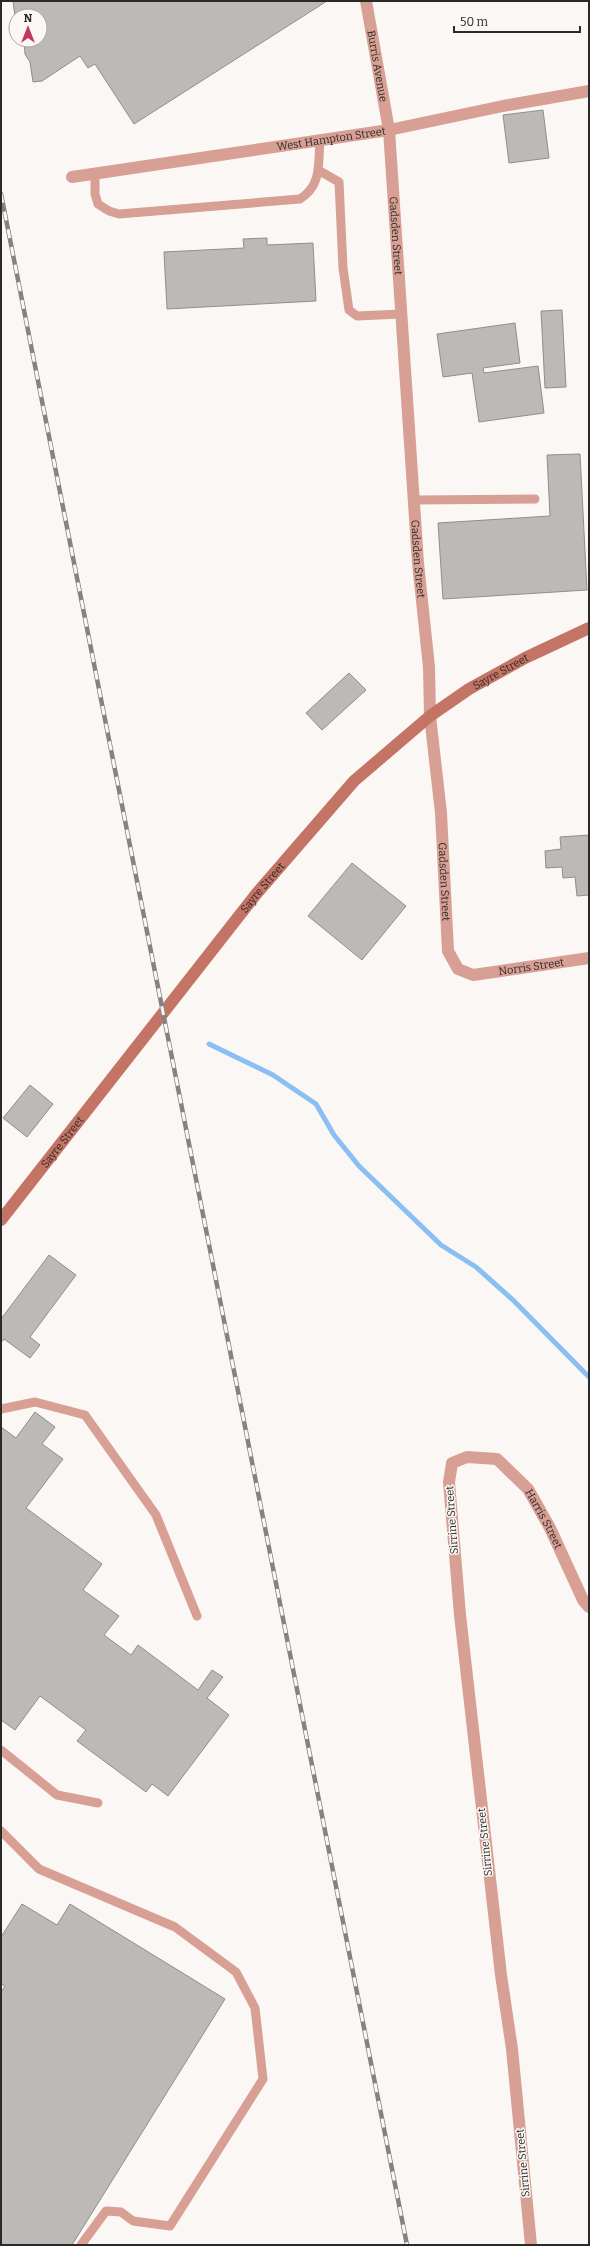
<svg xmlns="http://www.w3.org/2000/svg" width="590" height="2246" viewBox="0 0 590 2246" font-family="Bitter,serif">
  <rect width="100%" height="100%" fill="#fbf7f5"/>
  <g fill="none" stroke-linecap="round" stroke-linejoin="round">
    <path stroke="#8bbef3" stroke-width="5" d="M209,1044L273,1075L316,1104L334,1135L359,1166L441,1245L476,1267L513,1300L589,1377"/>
  </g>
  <path fill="#bdb9b7" stroke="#918d8c" d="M13,1H327L134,124L95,64L88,68L80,56L42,81L33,82L30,62L25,54L24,40H40V16H16V23L13,18L15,17Z
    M543,110L549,158L509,163L503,115Z
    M267,238V245L313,243L316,301L167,309L164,252L244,248L243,239Z
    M562,310L566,387L545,388L541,311Z
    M515,323L520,363L483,368L484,373L538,366L544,413L479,422L472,373L443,377L437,334Z
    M580,454L587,590L443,599L438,523L550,516L547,455Z
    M349,673L366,690L322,730L306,713Z
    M589,835V895L577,896L575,877L563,878L562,867L546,868L545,851L561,849L560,837Z
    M352,863L406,906L362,960L308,916Z
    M30,1085L53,1104L27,1137L3,1118Z
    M49,1255L76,1275L30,1337L40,1345L30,1358L4,1339L1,1343V1319Z
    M35,1412L55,1427L42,1444L63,1459L26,1508L102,1564L83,1590L119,1616L104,1635L131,1655L138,1645L198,1690L212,1670L223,1677L207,1698L229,1715L168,1796L152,1784L146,1792L77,1741L86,1730L40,1696L15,1730L1,1720V1427L16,1438Z
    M22,1904L57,1925L70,1904L225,1999L72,2245H1V1992L5,1986L1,1984V1937Z"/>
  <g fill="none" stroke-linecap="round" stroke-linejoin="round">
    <path stroke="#d8a094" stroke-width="9" d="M318,170L339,182L343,268L349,310L357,316L401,314
      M95,174V194L98,204L109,211L119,214L300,199C322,185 318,164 320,140
      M414,500L535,499
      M1,1409L35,1402L85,1415L156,1515L197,1616
      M1,1750L57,1795L98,1803
      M1,1831L39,1869L175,1927L236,1972L255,2008L263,2079L170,2226L133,2221L121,2212L106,2211L81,2245"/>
    <g stroke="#d8a094" stroke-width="12">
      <path id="s1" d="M366,1L389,130L418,563L429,667L430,716L441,813L448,951L458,969L473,975L589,958"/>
      <path id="s2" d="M72,177L389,130L503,106L589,91"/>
      <path id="s3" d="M531,2245L512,2049L501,1975L460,1615L449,1482L452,1463L467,1457L497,1459L528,1489L550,1528L583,1600L589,1607"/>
    </g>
    <path stroke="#c47464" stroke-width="12" id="s4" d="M1,1220L257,893L354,781L430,716L469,689L525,658L589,628"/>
    <defs>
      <path id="rail" d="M1,194L407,2245"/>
    </defs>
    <use href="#rail" stroke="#858281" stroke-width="4.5"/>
    <use href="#rail" stroke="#fbf7f5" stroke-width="3" stroke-dasharray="9" stroke-linecap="butt"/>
  </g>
  <g text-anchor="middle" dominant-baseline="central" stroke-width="3" stroke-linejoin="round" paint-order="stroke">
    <g font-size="11" fill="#2c2a29" stroke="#fbf7f5">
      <text stroke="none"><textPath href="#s1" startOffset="66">Burris Avenue</textPath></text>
      <text stroke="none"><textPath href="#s2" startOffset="262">West Hampton Street</textPath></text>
      <text stroke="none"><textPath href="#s1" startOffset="237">Gadsden Street</textPath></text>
      <text stroke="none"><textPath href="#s1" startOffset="561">Gadsden Street</textPath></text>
      <text stroke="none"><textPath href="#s4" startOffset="747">Sayre Street</textPath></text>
      <text stroke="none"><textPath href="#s1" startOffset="885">Gadsden Street</textPath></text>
      <text stroke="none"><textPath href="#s4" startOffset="423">Sayre Street</textPath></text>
      <text stroke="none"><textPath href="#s1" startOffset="1050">Norris Street</textPath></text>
      <text stroke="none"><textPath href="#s4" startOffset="99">Sayre Street</textPath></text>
      <text transform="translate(452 1520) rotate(-94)">Sirrine Street</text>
      <text stroke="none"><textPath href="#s3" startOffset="910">Harris Street</textPath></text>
      <text transform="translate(485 1842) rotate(-96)">Sirrine Street</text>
      <text transform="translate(523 2163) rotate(-95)">Sirrine Street</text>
    </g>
  </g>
  <rect width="590" height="2246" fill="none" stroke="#2c2a29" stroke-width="4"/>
  <g transform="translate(28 28)"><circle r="19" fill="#fbf7f5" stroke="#a8a5a3"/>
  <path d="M0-3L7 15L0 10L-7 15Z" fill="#c23567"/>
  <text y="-6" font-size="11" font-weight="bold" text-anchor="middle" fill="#2c2a29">N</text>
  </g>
  <path d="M454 26v6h126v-6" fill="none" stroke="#2c2a29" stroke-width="2"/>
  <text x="460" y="26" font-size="12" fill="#2c2a29" stroke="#fbf7f5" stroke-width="3" paint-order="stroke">50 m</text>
</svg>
